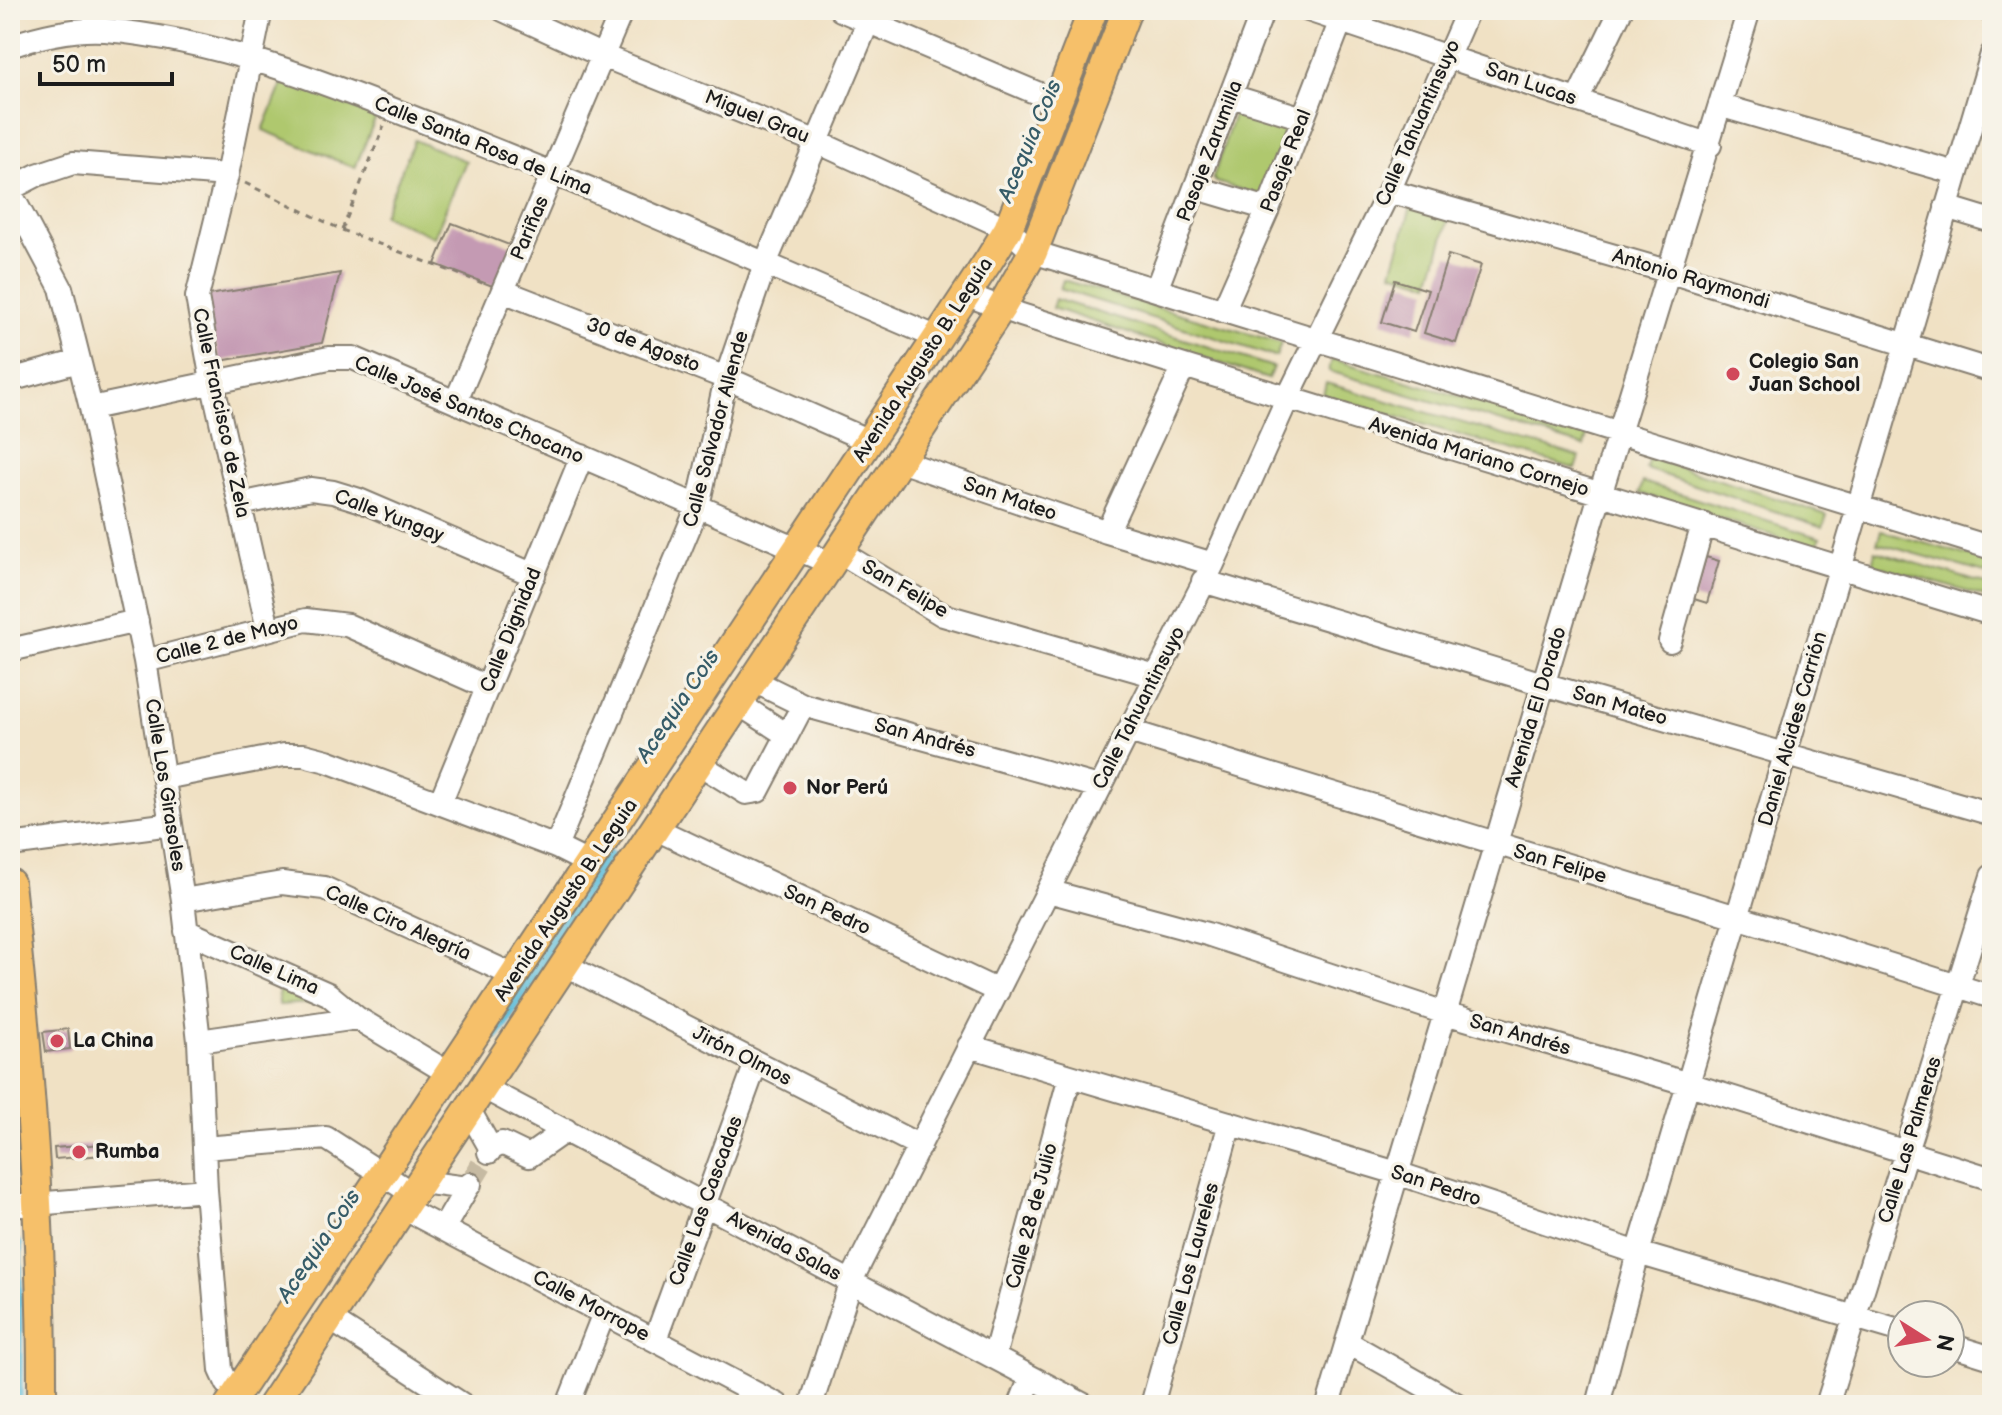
<svg xmlns="http://www.w3.org/2000/svg" width="2002" height="1415" viewBox="0 0 2002 1415" font-family="'Balsamiq Sans',sans-serif">
  <rect width="100%" height="100%" fill="#f7f3e8"/>
  <filter id="ink" filterUnits="userSpaceOnUse"><feTurbulence type="fractalNoise" baseFrequency=".0125" numOctaves="2"/><feDisplacementMap in="SourceGraphic" scale="16" xChannelSelector="R" yChannelSelector="G"/><feConvolveMatrix kernelMatrix="1 2 1 2 8 2 1 2 1" color-interpolation-filters="sRGB"/></filter>
  <filter id="wash" filterUnits="userSpaceOnUse"><feTurbulence type="fractalNoise" baseFrequency=".006" numOctaves="4" result="noise"/><feDisplacementMap in="SourceGraphic" scale="32" xChannelSelector="R" yChannelSelector="G"/><feGaussianBlur stdDeviation="1.8" result="paint"/><feColorMatrix in="noise" values="0 0 0 0 0 0 0 0 0 0 0 0 0 0 0 0 0 1.4 0 .05"/><feComposite in="paint" operator="in"/></filter>
  <g filter="url(#wash)">
    <rect width="100%" height="100%" fill="#f0e1c4"/>
    <path fill="#afc86e" stroke="#667245" stroke-width="2" d="M284,79L376,117L355,168L263,130Z
      M1237,105L1293,122L1265,193L1258,195L1216,182L1213,178Z
      M414,140L466,161L434,237L383,215Z
      M1411,207L1449,218L1430,283L1392,272Z
      M1063,280L1281,343L1276,357L1060,289Z
      M1055,299L1273,367L1268,379L1052,308Z
      M1332,359L1587,434L1584,446L1329,371Z
      M1326,383L1580,457L1576,469L1323,395Z
      M1649,457L1827,515L1823,527L1646,469Z
      M1643,482L1820,538L1816,549L1639,493Z
      M1881,531L1992,562V575L1877,543Z
      M1875,551L1992,586V599L1872,564Z
      M278,975L331,1002L279,1005Z"/>
    <g fill="none" stroke-linecap="round" stroke-linejoin="round">
      <path stroke="#5cbcda" stroke-width="18" d="M1021,224L1033,204L1109,10
        M494,1031L608,859
        M10,1145L12,1168
        M14,1246V1405"/>
    </g>
    <g id="blocks">
      <path fill="#c49ab3" d="M452,223L512,246L495,287L435,264Z
        M1448,255L1481,265L1456,343L1424,333Z
        M340,273L322,343L220,361L203,296Z
        M1395,280L1428,290L1414,332L1382,322Z
        M1706,557L1719,561L1707,603L1694,599Z
        M68,1029L70,1049L46,1052L43,1032Z
        M102,1144L103,1155L55,1159L54,1148Z"/>
    </g>
  </g>
  <g filter="url(#ink)">
    <use href="#blocks" fill-opacity="0" stroke="#867e70" stroke-width="2"/>
    <g fill="none" stroke-linecap="round" stroke-linejoin="round">
      <path stroke="#c6baa2" stroke-width="22" stroke-dasharray="22 11" stroke-linecap="butt" d="M470,1184L489,1152"/>
      <defs>
        <path id="minor" d="M261,10L227,175L197,297L212,381L268,629
          M503,10L603,56L815,141L1008,229L1033,252L1992,548
          M841,10L1058,102
          M1308,10L1710,145
          M1988,10L1992,11
          M10,46C39,36 74,28 105,30C226,40 341,89 452,133C616,197 776,269 938,338
          M1231,96L1303,118
          M1577,100L1621,10
          M1722,106L1956,173
          M1197,188L1268,209
          M10,189L37,175L73,163L227,175
          M1389,191L1670,272L1992,371
          M10,192L61,288L91,408L145,661L183,900L199,1041L206,1190L221,1370L227,1383L237,1394
          M1946,207L1992,221
          M1156,290L1263,10
          M503,291L726,378L869,441
          M967,295L1021,315L1184,366L1992,614
          M1223,311L1268,209L1345,10
          M10,380L79,361
          M456,401L622,10
          M91,408L329,358H353L832,564
          M900,461L1107,532L1213,564
          M240,504L311,489L333,492L359,500L534,575
          M1107,532L1184,366
          M840,552L943,615L1156,676
          M1203,581L1543,684L1992,814
          M1670,641L1703,524
          M10,650L137,621
          M145,661L306,620L347,625L487,687
          M754,681L803,705L1099,787
          M739,704L787,735
          M1129,731C1416,820 1705,905 1992,997
          M699,764L746,793L758,791L803,705
          M164,778L284,755H304L327,761L556,847L590,864
          M440,803L582,456
          M656,829L998,991
          M10,845L171,824
          M556,847L698,506L726,378L765,264L873,10
          M1048,891L1207,934L1445,1013L1689,1084L1992,1179
          M183,900L282,883L324,888L515,976
          M186,931L328,994L357,1018
          M565,965L920,1146
          M199,1041L357,1018L450,1074
          M969,1046L1397,1173L1638,1253L1902,1331
          M484,1088L1084,1405
          M469,1110L491,1149L489,1152
          M204,1148L326,1138L413,1194
          M491,1149L502,1143L529,1156L566,1130
          M421,1182L467,1188L470,1184
          M10,1206L206,1190
          M403,1208L778,1405
          M443,1229L467,1188
          M330,1319L463,1405
          M655,1340L756,1063
          M1347,1342L1458,1405
          M1950,1345L1992,1358
          M994,1357L1070,1076
          M568,1405L604,1313
          M811,1405L851,1281L1213,564L1288,397L1389,191L1468,10
          M1020,1405L1031,1377
          M1152,1405L1230,1123
          M1328,1405L1600,495L1749,10
          M1598,1405L1638,1253L1992,54
          M1827,1405L1992,876"/>
        <path id="major" d="M10,883C29,1057 43,1230 42,1405
          M229,1405L989,260L1008,229L1093,10
          M272,1405L1001,308L1033,252L1127,10"/>
      </defs>
      <use href="#minor" stroke="#867e70" stroke-width="26"/>
      <use href="#major" stroke="#867e70" stroke-width="32"/>
      <path stroke="#867e70" stroke-width="3" stroke-dasharray="6 6" stroke-linecap="butt" d="M245,183L342,230L485,284
        M342,230L384,126"/>
      <use href="#minor" stroke="#fff" stroke-width="22"/>
      <use href="#major" stroke="#f6c06b" stroke-width="28"/>
    </g>
  </g>
  <g fill="#d1495b" stroke="#f7f3e8" stroke-width="3">
    <circle cx="1733" cy="374" r="8"/>
    <circle cx="790" cy="788" r="8"/>
    <circle cx="57" cy="1041" r="8"/>
    <circle cx="79" cy="1152" r="8"/>
  </g>
  <g text-anchor="middle" dominant-baseline="central" stroke-width="7" stroke-linejoin="round" paint-order="stroke">
    <g font-size="20" fill="#1c1c1c" stroke="#f7f3e8">
      <text transform="translate(1531 84) rotate(19)">San Lucas</text>
      <text transform="translate(757 117) rotate(22)">Miguel Grau</text>
      <text transform="translate(1418 123) rotate(-66)">Calle Tahuantinsuyo</text>
      <text transform="translate(483 146) rotate(22)">Calle Santa Rosa de Lima</text>
      <text transform="translate(1210 151) rotate(-69)">Pasaje Zarumilla</text>
      <text transform="translate(1286 161) rotate(-69)">Pasaje Real</text>
      <text transform="translate(530 228) rotate(-67)">Pariñas</text>
      <text transform="translate(1691 279) rotate(17)">Antonio Raymondi</text>
      <text transform="translate(643 345) rotate(21)">30 de Agosto</text>
      <text transform="translate(923 360) rotate(-57)">Avenida Augusto B. Leguia</text>
      <text transform="translate(469 410) rotate(23)">Calle José Santos Chocano</text>
      <text transform="translate(221 413) rotate(78)">Calle Francisco de Zela</text>
      <text transform="translate(716 429) rotate(-75)">Calle Salvador Allende</text>
      <text transform="translate(1479 457) rotate(17)">Avenida Mariano Cornejo</text>
      <text transform="translate(1010 499) rotate(19)">San Mateo</text>
      <text transform="translate(389 516) rotate(21)">Calle Yungay</text>
      <text transform="translate(905 589) rotate(30)">San Felipe</text>
      <text transform="translate(511 630) rotate(-68)">Calle Dignidad</text>
      <text transform="translate(227 640) rotate(-14)">Calle 2 de Mayo</text>
      <text transform="translate(1620 706) rotate(16)">San Mateo</text>
      <text transform="translate(1536 707) rotate(-73)">Avenida El Dorado</text>
      <text transform="translate(1139 708) rotate(-63)">Calle Tahuantinsuyo</text>
      <text transform="translate(1793 729) rotate(-74)">Daniel Alcides Carrión</text>
      <text transform="translate(925 738) rotate(15)">San Andrés</text>
      <text transform="translate(165 785) rotate(81)">Calle Los Girasoles</text>
      <text transform="translate(1560 864) rotate(16)">San Felipe</text>
      <text transform="translate(566 900) rotate(-56)">Avenida Augusto B. Leguia</text>
      <text transform="translate(827 910) rotate(25)">San Pedro</text>
      <text transform="translate(398 923) rotate(24)">Calle Ciro Alegría</text>
      <text transform="translate(274 970) rotate(24)">Calle Lima</text>
      <text transform="translate(1520 1035) rotate(16)">San Andrés</text>
      <text transform="translate(742 1056) rotate(27)">Jirón Olmos</text>
      <text transform="translate(1910 1140) rotate(-73)">Calle Las Palmeras</text>
      <text transform="translate(1436 1186) rotate(18)">San Pedro</text>
      <text transform="translate(706 1201) rotate(-70)">Calle Las Cascadas</text>
      <text transform="translate(1032 1216) rotate(-75)">Calle 28 de Julio</text>
      <text transform="translate(784 1246) rotate(28)">Avenida Salas</text>
      <text transform="translate(1191 1264) rotate(-75)">Calle Los Laureles</text>
      <text transform="translate(591 1306) rotate(28)">Calle Morrope</text>
    </g>
    <g font-size="20" font-weight="bold" fill="#1c1c1c" stroke="#f7f3e8" text-anchor="start">
      <text x="1749" y="362">Colegio San<tspan x="1749" dy="23">Juan School</tspan></text>
      <text x="806" y="788">Nor Perú</text>
      <text x="73" y="1041">La China</text>
      <text x="95" y="1152">Rumba</text>
    </g>
    <g font-size="22" font-style="italic" fill="#365c68" stroke="#f7f3e8">
      <text transform="translate(1030 141) rotate(-67)">Acequia Cois</text>
      <text transform="translate(678 706) rotate(-56)">Acequia Cois</text>
      <text transform="translate(319 1246) rotate(-56)">Acequia Cois</text>
    </g>
  </g>
  <rect width="2002" height="1415" fill="none" stroke="#f7f3e8" stroke-width="40"/>
  <g transform="translate(1926 1339) rotate(101)"><circle r="38" fill="#f7f3e8" stroke="#9f9d96" stroke-width="2"/>
  <path d="M0-6L14 30L0 20L-14 30Z" fill="#d1495b"/>
  <text y="-12" font-size="22" font-weight="bold" text-anchor="middle" fill="#1c1c1c">N</text>
  </g>
  <path d="M40 72v12h132v-12" fill="none" stroke="#1c1c1c" stroke-width="4"/>
  <text x="52" y="72" font-size="24" fill="#1c1c1c" stroke="#f7f3e8" stroke-width="6" paint-order="stroke">50 m</text>
</svg>
